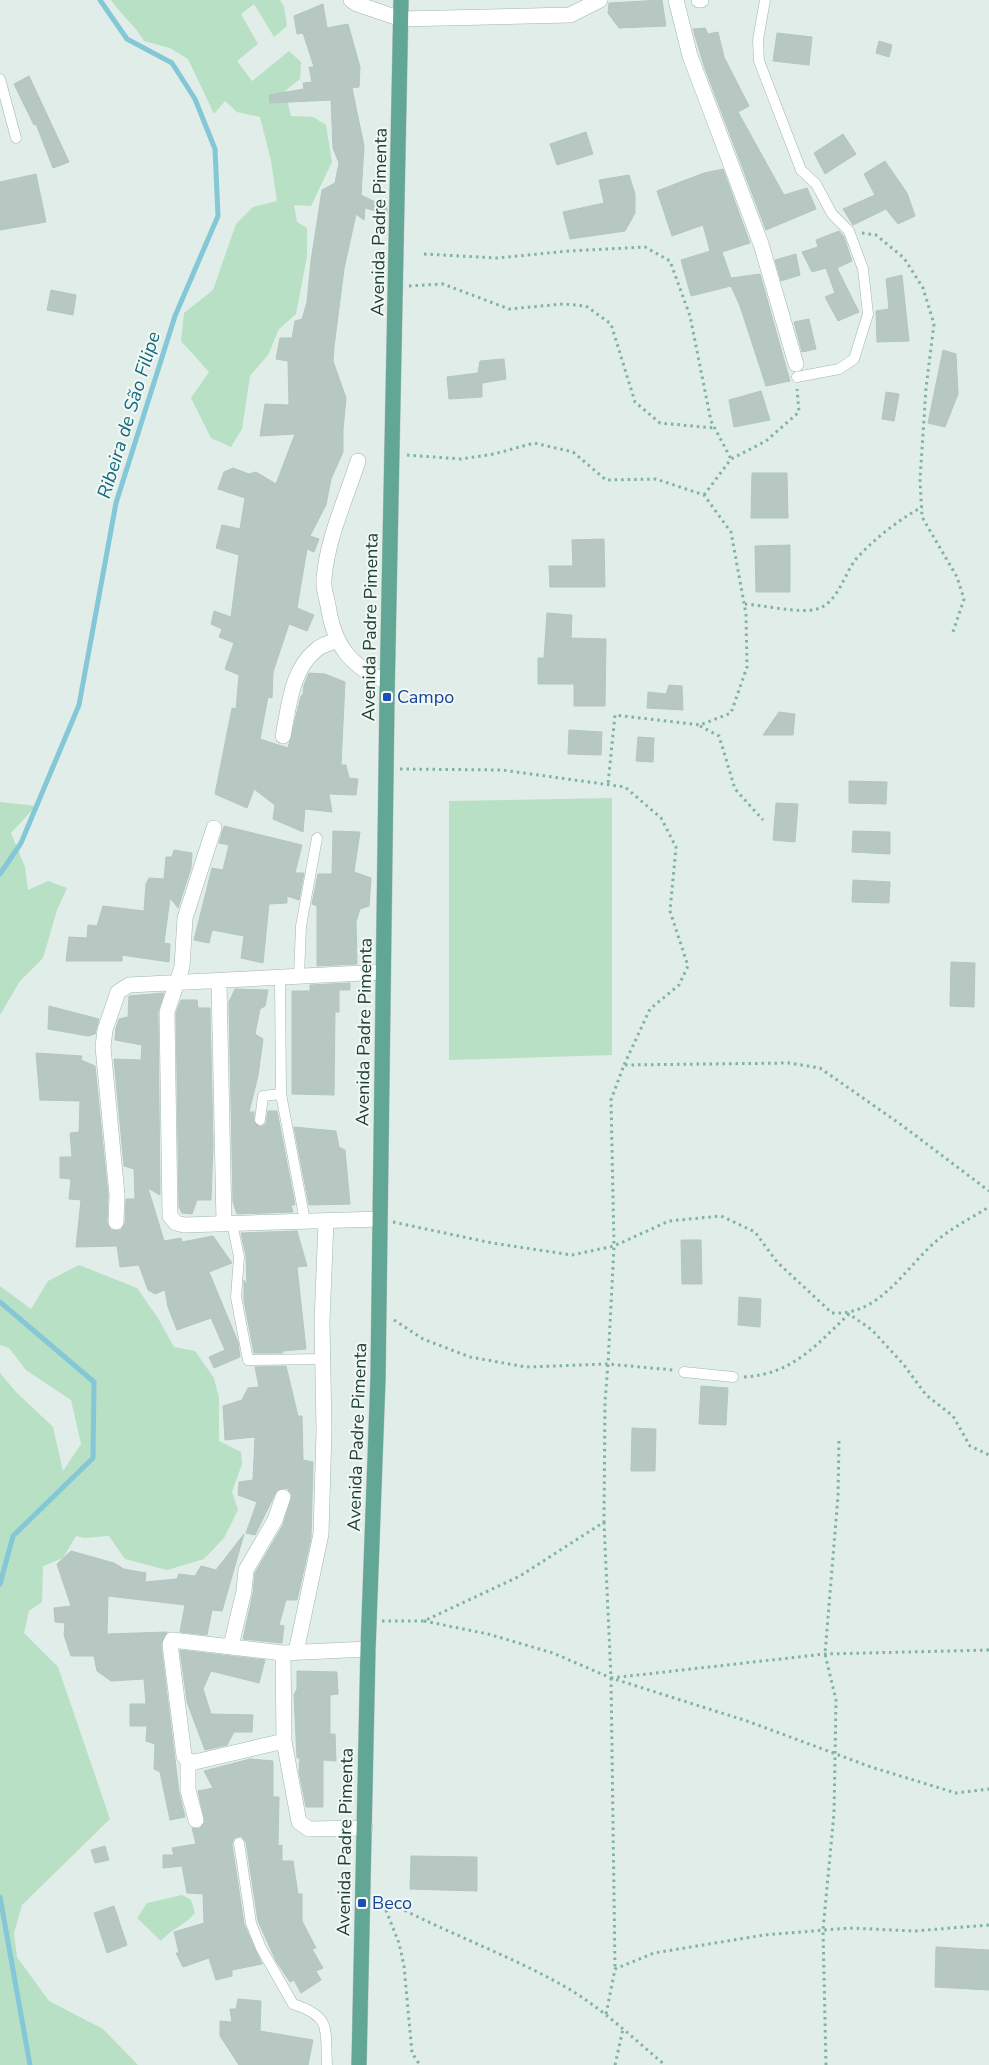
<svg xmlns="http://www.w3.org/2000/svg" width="989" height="2065" viewBox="0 0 989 2065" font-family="'Nunito Sans',sans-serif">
  <rect width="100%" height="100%" fill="#e1ede8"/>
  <path fill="#b8e0c4" d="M111,0H280L284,7L287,26L274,37L254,4L241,14L258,44L237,61L252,81L289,51L301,62L300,79L285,91L291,116L313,117L326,125L332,162L311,206L294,205L297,222L307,228V256L296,314L279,329L268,355L250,376L242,429L231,447L211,438L191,398L209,372L181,341L184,313L213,290L236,224L253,207L277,201L271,161L260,117L237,112L225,101L214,114L188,59L170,48L144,41C135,25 121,15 111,0Z
    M612,798V1055L449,1060V801Z
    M0,802L36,806L11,833L25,867L28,890L48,881L67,888L57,910L43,958L20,981L0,1015Z
    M79,1265L137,1288L158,1318L174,1347L195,1351L214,1378L219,1398V1441L241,1452L242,1464L232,1492L238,1510L224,1538L204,1559L167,1570L125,1559L109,1536L84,1538L76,1536L63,1558L43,1566L42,1602L29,1611L24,1633L58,1667L110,1819L22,1905L14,1933L17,1957L49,2001L103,2029L138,2065H0V1373L16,1392L53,1427L63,1471L81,1444L71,1400L26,1370L9,1348L0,1345V1286L31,1309L48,1281Z
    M182,1895L191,1900L195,1913C184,1926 171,1929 161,1941L137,1918L147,1903Z"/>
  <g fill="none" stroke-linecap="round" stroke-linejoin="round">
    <path stroke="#84c7d6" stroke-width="5" d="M0,874L21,843L79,705L116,503L175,316L218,216L215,149L195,99L172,63L127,39L100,0
      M0,1302L94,1382L93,1458L13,1536L0,1584
      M0,1897L30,2065"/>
  </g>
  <path fill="#b6c8c1" stroke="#b3c7bf" d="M662,0L666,26L619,28L608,13L609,3Z
    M323,4L327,28L348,24L360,67L359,87L352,88L364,146L361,195L387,208V214L365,208L364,220L356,214L344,269L334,347L333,361L346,398L343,430V452L331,479L326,505L310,536L319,539L314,552L307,549L297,608L314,615L307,631L289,624L273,672L272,698L268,697L260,739L288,748L301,696L303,695L304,685L309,673L325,674L345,682L341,765H346L349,778L358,779L356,795L329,794L332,812L305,809L303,832L273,819L275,805L254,789L247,808L215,794L232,708L236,709L239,675L225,669L234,643L219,637L222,629L211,624L214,611L231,617L239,555L216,548L222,525L240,529L245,498L218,489L224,472L233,468L249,474L256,472L276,484L295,434L260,436L265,404L289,405L288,361L276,359L280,338H292L295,321L302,319L307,302L311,261L322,190L335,183L339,163L333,148L331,100L270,103L269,95L304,89L303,83L312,82L309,67H314L303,33L297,34L294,16Z
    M705,28L708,34L718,32L724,57L749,106L738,112L784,195L807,188L816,209L766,230L704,66L693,29Z
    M777,33L812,37L809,65L773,61Z
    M879,41L892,45L889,57L876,53Z
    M29,76L69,162L53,168L36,124L34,125L14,84Z
    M586,132L593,154L557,165L550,144Z
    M843,134L856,154L825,174L814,153Z
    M885,161L907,193L915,216L898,224L886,209L853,225L843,209L875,195L864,174Z
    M723,169L750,243L722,252L731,278L760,274L790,381L766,386L740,306L731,286L691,296L681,260L710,251L703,225L672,236L657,191L704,173Z
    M36,174L46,222L0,230V182Z
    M629,175L635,194V213L625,231L570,239L563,212L604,203L599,180Z
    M839,231L844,237L852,261L837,268L859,312L838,321L825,297L835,293L826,268L812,272L802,252L818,247L816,240Z
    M796,254L800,275L781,281L775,260Z
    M902,275L909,341L877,342L876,311L889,309L886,279Z
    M51,290L76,295L73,315L47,310Z
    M809,319L816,349L802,352L794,322Z
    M943,350L956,354L958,394L945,427L928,423Z
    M504,359L506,379L482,383V397L449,399L447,377L478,373L480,361Z
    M761,391L770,420L734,427L729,400Z
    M886,392L899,394L894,421L882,419Z
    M752,473H787L788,518H751Z
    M604,539L605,587H550L549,566H573L572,540Z
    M790,545V592H756L755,546Z
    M547,613L572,615L571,638L606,639L605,706H574V684H538V658H544Z
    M669,685L682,686L683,710L647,708L648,692L666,694Z
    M779,712L795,714L793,735H763Z
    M569,730L602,732L601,755L568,754Z
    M638,737L654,738L653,762L636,761Z
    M849,781L887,782L886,804L849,803Z
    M776,803L798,804L795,842L773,840Z
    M224,826L302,845L295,873H304L299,900L287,896V903L269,904L263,963L241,958L244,936L212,930L209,943L194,940L212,868L223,870L229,845L219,843Z
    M333,831L360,832L354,872L371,878L369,906L360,909L356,922L357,964L317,966V906L312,904L318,874H332Z
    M853,831L890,832V854L852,852Z
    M174,850L192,853L191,868L178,908L170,898L164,943L170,944L169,962L122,955V961H66L69,937L87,938L88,925L97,926L103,906L144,911L146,884L149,878L164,879L166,857H172Z
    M853,880L890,882L889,903L852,902Z
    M951,962L975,963L974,1007L950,1006Z
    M350,983V990H339V1012H335L334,1095L292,1094V991H310V985Z
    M235,989L268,990L265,1006L260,1009L255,1034L263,1039L258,1076L249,1112H254V1122L260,1127L266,1124L268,1111H277L295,1205H291L293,1212L237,1214L233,1202L229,1002Z
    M164,993L158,1012L160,1195L148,1188L164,1241L181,1238L182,1242L213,1236L232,1263L209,1272L238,1342L240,1357L214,1368L209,1357L225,1350L211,1318L177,1330L168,1307L165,1290L155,1294L148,1290L139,1265L120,1267L117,1246L76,1247L81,1200L69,1199L71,1179L60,1178V1157H72L70,1133L79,1132L80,1101L40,1100L36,1053L82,1056L81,1060L95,1066L108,1195L107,1222L111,1230H121L125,1223L126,1199H135L134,1169L124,1166L114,1059L141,1060L142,1045L115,1040L116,1028L119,1019L128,1017L129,996Z
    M181,1000H197L198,1008H210L213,1144L211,1200H197L192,1214L182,1213L179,1207L176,1013Z
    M49,1006L99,1019L95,1034L88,1036L48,1029Z
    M294,1127L336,1131L339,1147L345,1150L350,1204L309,1205Z
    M297,1231L307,1266L297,1267L306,1349L282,1351L283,1353H254L244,1301V1280L247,1285L246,1256L241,1233Z
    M681,1240H701L702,1284H682Z
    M739,1297L761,1299L760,1327L738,1325Z
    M286,1366L298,1416H302L303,1460L313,1462L311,1538L297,1600H286L279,1625L284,1626L282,1643L243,1639L253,1593L255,1573L283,1525L292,1495L287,1488L277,1490L255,1535L246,1533L257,1502L238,1495L239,1482L253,1480L255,1437L225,1440L223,1406L242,1400L248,1388L259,1387L255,1367Z
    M701,1386L728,1388L726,1425L699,1424Z
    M632,1428L656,1429L655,1471H631Z
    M244,1534L222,1611L212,1610L207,1635L180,1632L185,1605L108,1596L107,1634L167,1632L161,1645L179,1792L185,1817L170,1820L160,1772L154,1769L155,1744L146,1741L147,1726H130V1704H146L144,1679L111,1681L97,1671L94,1656H71L64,1635L65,1623L55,1622L54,1608L71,1606L57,1564L71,1551L114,1563L124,1569L146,1573L145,1582L177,1579L179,1574L195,1576L201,1566L216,1570Z
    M180,1650L265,1660L259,1683L211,1671L203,1689L211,1714L253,1715L252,1732H234L227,1745L205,1750L187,1702Z
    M297,1671L337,1672L338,1694L330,1695V1734H335L336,1761L323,1760V1807H306L299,1772L300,1758H297L294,1695L297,1689Z
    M250,1759L273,1761V1797H279L278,1846L282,1845V1861H293L298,1894H302V1921L316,1948L312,1949L323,1968L316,1971L321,1980L301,1993L294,1980L290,1982L276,1961L258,1921L246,1842L241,1836L234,1838L232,1844L244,1924L262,1964L232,1970V1976L216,1980L209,1958L183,1967L176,1953H179L174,1932L204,1923L203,1894L187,1893L182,1866L163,1868V1855H174L172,1848L196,1844L192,1828L199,1829L205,1822L198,1791L213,1788L204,1771Z
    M105,1846L109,1860L95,1863L91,1850Z
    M411,1856L477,1857V1891L410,1889Z
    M114,1906L127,1945L107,1953L94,1913Z
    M936,1947L989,1950V1990L935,1987Z
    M238,1999L261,2001L260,2031L313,2040L308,2065H239L220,2036V2021L232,2022L230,2009H236Z"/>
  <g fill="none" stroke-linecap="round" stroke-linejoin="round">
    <defs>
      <path id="service" d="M765,0L758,40L759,61L801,170L816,184L832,214L849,231L863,269L868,314L854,359L839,369L797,377
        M0,79L16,138
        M299,977L301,926L317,838
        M280,978L281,1094L305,1221
        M260,1120L263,1096L281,1094
        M232,1223L239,1257L236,1297L248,1360L323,1359
        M684,1372L733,1377
        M239,1843L251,1923L261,1948L293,2004C332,2017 325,2028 327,2065"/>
      <path id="minor" d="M351,0L357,4L401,19L570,15L600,0
        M676,0L690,56L761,244L796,364
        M699,0H701
        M358,461C346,499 327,539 324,579C323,587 326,597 328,605C334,646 350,666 387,682
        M283,736C289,707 291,670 316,650C321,645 330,643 337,640
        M214,828L185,918L182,967L167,1012L170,1216L176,1223L184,1225L380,1219
        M219,981L224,1223
        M116,1222L117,1195L103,1047L105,1030L118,992L129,985L383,972
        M231,1646L244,1591L246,1570L275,1520L283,1497
        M296,1652L321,1534L324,1431L322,1322L326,1221
        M283,1653L284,1741L299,1822L309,1829L365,1828
        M284,1741L195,1762L188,1761L184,1756L170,1644L172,1640L283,1653L368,1649
        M188,1761V1790L196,1820"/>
      <path id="primary" d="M359,2065L368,1649L378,1378L387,697L401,0"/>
    </defs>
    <use href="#service" stroke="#a3b5af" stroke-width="11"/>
    <use href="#minor" stroke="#a3b5af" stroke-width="16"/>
    <use href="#primary" stroke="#c1c9c7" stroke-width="16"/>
    <path stroke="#7fb3a4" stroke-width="3" stroke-dasharray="2.5 4" stroke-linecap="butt" d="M862,233L876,235L904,258L923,288L934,324L926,388L920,480L922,517L957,577L964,599L953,632
      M424,254L497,258L569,251L645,247L670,261L690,316L711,421L731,459
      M409,286L443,284L509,309L563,304L586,306L611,324L635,402L660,423L714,428
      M407,455L461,459L494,454L534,443L573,452L606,480L656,479L704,495L731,532L746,614L747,667L731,713L700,725L615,715L608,784
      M704,495L731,459L766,441L799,412L797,389
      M745,604C762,605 802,614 817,609C838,603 844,574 856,559C875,538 897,521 922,507
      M700,726L719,736L735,789L763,820
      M400,769L502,770L625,787L661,818L676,847L670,911L688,966L679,985L650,1009L624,1065
      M393,1222L492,1243L572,1255L614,1246L669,1221L721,1216L755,1232L777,1262L832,1313C882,1316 906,1265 940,1238C955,1226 973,1217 989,1207
      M394,1320L423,1339L470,1357L526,1367L608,1364L614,1246L611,1100L624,1065L789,1063L820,1068L903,1126L989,1191
      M744,1377C793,1374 815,1346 849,1314L872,1330L904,1365L926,1395L953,1416L970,1446L989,1455
      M604,1522L611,1678L825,1654L989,1650
      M382,1621H424L520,1576L604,1522L605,1402L608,1364L673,1370
      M424,1621L488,1634L553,1653L611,1678L747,1721L871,1767L956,1793L989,1789
      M611,1678L615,1969
      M376,1895C439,1931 507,1953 569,1989C604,2010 634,2039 665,2065
      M381,1898L399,1943L404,1966L412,2053L420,2065
      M606,2014L615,1969L654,1953L764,1935L849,1928L914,1931L989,1925
      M615,2065L623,2029
      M826,2065L823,1930L834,1813L836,1700L825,1654L838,1496L839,1439"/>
    <use href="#service" stroke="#fff" stroke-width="10"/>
    <use href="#minor" stroke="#fff" stroke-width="15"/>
    <use href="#primary" stroke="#62a696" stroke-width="15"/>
  </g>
  <g fill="#1a4fb4" stroke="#f2f9f5" stroke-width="2">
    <rect x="382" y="692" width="10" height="10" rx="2.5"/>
    <rect x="357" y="1898" width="10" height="10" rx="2.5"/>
  </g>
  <g text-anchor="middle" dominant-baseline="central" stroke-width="4" stroke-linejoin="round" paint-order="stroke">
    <g font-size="18" fill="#203f37" stroke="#f2f9f5">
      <text transform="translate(379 222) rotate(-89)">Avenida Padre Pimenta</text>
      <text transform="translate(370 627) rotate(-89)">Avenida Padre Pimenta</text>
      <text transform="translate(364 1032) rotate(-89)">Avenida Padre Pimenta</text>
      <text transform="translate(357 1437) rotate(-88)">Avenida Padre Pimenta</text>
      <text transform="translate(345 1842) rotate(-89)">Avenida Padre Pimenta</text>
    </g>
    <g font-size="18" fill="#164399" stroke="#f2f9f5" text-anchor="start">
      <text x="397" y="697">Campo</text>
      <text x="372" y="1903">Beco</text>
    </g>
    <g font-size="19" font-style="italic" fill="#156a80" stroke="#f2f9f5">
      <text transform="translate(129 415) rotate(-73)">Ribeira de São Filipe</text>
    </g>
  </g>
</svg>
